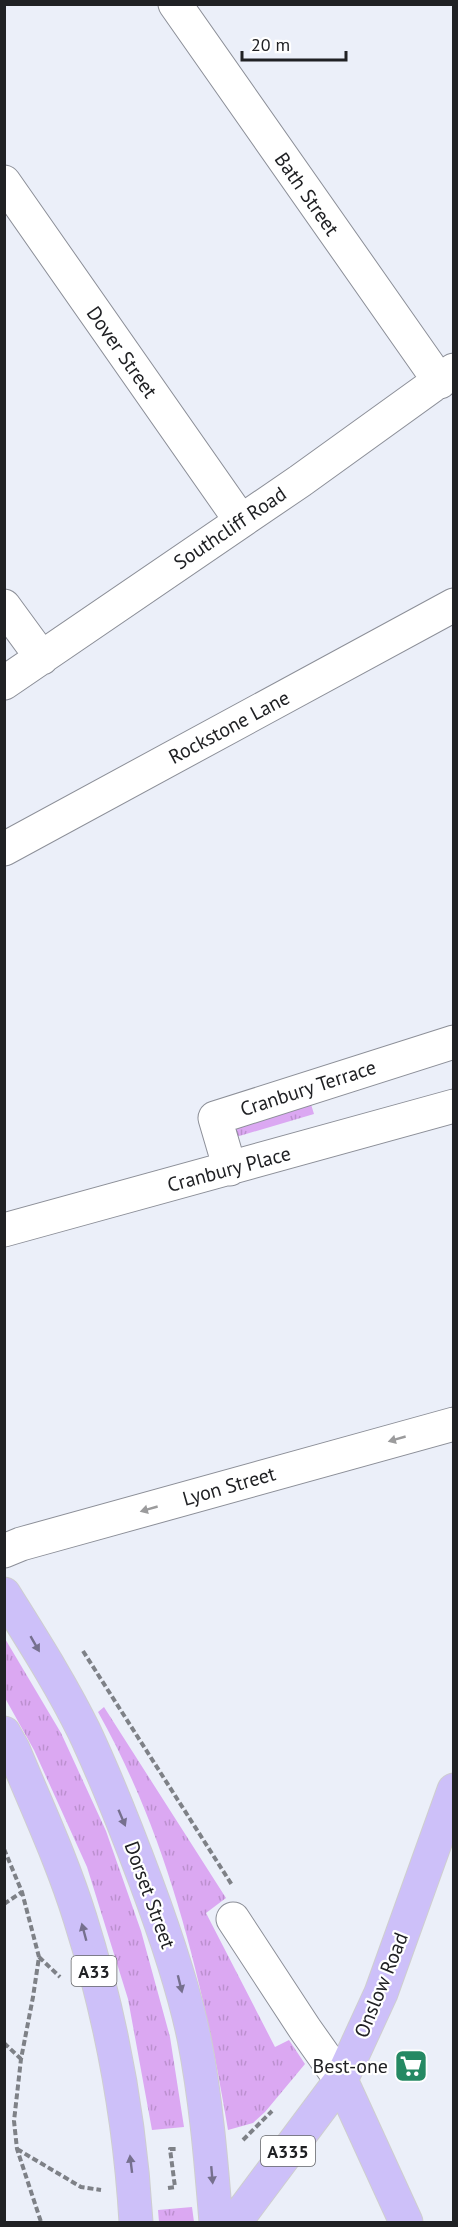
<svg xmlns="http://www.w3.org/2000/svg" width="458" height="2227" viewBox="0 0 458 2227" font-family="'PT Sans',sans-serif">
  <defs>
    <pattern id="grass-tufts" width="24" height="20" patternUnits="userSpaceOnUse" patternTransform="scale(1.5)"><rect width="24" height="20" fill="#dba8f2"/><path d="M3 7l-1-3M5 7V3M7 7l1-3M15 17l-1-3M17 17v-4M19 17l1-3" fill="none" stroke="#bc90cf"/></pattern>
  </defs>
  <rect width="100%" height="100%" fill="#ebeff9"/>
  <path fill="url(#grass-tufts)" d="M310,1101L314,1114L236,1137L232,1126Z
    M4,1637L61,1733L106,1831L141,1931L170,2037L184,2127L152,2130L128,1999L87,1867L34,1750L5,1698Z
    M104,1707L226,1898L206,1913L275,2047L289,2040L305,2064L265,2112L253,2123L228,2130C204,1987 170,1840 98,1712Z
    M192,2207L194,2222H159L158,2210Z"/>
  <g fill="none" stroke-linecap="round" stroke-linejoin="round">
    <defs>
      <path id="street" d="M175,4L440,382
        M4,182L241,521
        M4,606L42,658
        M4,683L300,481L454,370
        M4,849L454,605
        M230,1169L215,1118L454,1042
        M4,1230L454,1106
        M4,1551L21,1544L454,1424
        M233,1919L305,2029L341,2080"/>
      <path id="primary" d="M4,1594C32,1639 61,1684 84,1731C107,1780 127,1831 146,1882C165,1933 183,1985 194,2038C206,2099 211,2160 216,2222
        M4,1733L13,1749C36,1805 62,1860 80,1918C111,2016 130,2120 136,2222
        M341,2080L406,2222
        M235,2222L341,2080L381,1993L454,1790"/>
    </defs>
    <use href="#street" stroke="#8c8f98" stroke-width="35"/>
    <use href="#primary" stroke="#cececf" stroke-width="35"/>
    <path stroke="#7e8187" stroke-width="4" stroke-dasharray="6 3" stroke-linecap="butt" d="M83,1651L232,1885
      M4,1849L22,1892L39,1957L33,1997L21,2059L14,2121L17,2149L41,2222
      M4,1904L22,1892
      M39,1957L60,1977
      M4,2043L21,2059
      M243,2140L272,2111
      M17,2149L81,2187L101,2190
      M168,2188L175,2187L170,2149H177"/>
    <use href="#street" stroke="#fff" stroke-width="33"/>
    <use href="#primary" stroke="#cdc0f9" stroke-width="33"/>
  </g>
  <defs><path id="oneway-solid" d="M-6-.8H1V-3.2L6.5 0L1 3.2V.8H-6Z" transform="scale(1.5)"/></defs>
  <g fill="#9b9b9c">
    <use href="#oneway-solid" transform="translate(397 1439) rotate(164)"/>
    <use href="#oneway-solid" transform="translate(149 1509) rotate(164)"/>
  </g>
  <g fill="#76708e">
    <use href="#oneway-solid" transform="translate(35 1644) rotate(60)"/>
    <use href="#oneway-solid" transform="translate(122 1818) rotate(67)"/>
    <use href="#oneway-solid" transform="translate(84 1932) rotate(-105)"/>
    <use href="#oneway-solid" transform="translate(180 1984) rotate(76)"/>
    <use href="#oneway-solid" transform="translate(131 2164) rotate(-97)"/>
    <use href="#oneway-solid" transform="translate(212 2175) rotate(85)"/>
  </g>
  <defs>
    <symbol id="supermarket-square" viewBox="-11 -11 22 22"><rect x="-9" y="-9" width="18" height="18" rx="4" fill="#258963" stroke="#fff"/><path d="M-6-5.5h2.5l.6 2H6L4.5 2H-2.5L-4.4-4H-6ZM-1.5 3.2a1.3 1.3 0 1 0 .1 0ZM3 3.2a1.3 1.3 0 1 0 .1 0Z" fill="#fff"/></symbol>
  </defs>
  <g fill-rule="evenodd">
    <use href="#supermarket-square" x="392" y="2047" width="38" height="38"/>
  </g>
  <g text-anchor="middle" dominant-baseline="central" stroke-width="4.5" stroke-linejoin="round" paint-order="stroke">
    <g fill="#fff" stroke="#636466" stroke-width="1.5">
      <rect x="71.5" y="1956" width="45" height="30" rx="4.5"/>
      <rect x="261" y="2136" width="54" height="30" rx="4.5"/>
    </g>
    <g font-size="18" font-weight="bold" fill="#202124">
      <text x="94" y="1971">A33</text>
      <text x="288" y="2151">A335</text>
    </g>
    <g font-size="20" fill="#202124" stroke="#fff">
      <text transform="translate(307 194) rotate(55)">Bath Street</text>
      <text transform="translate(122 352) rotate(55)">Dover Street</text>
      <text transform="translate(230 528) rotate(-34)">Southcliff Road</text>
      <text transform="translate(229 727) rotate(-28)">Rockstone Lane</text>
      <text transform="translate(308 1088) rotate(-18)">Cranbury Terrace</text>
      <text transform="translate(229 1169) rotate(-15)">Cranbury Place</text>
      <text transform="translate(229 1486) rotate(-16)">Lyon Street</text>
      <text transform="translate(150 1895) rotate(70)">Dorset Street</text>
      <text transform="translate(381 1985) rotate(-68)">Onslow Road</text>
    </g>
    <g font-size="20" fill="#202124" stroke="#fff" text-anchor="end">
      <text x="388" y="2066">Best-one</text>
    </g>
  </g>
  <rect width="458" height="2227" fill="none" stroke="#202124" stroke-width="12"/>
  <path d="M242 51v9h104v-9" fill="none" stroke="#202124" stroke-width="3"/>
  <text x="251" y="51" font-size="18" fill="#202124" stroke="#ffffff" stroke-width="4.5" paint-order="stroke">20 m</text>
</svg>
